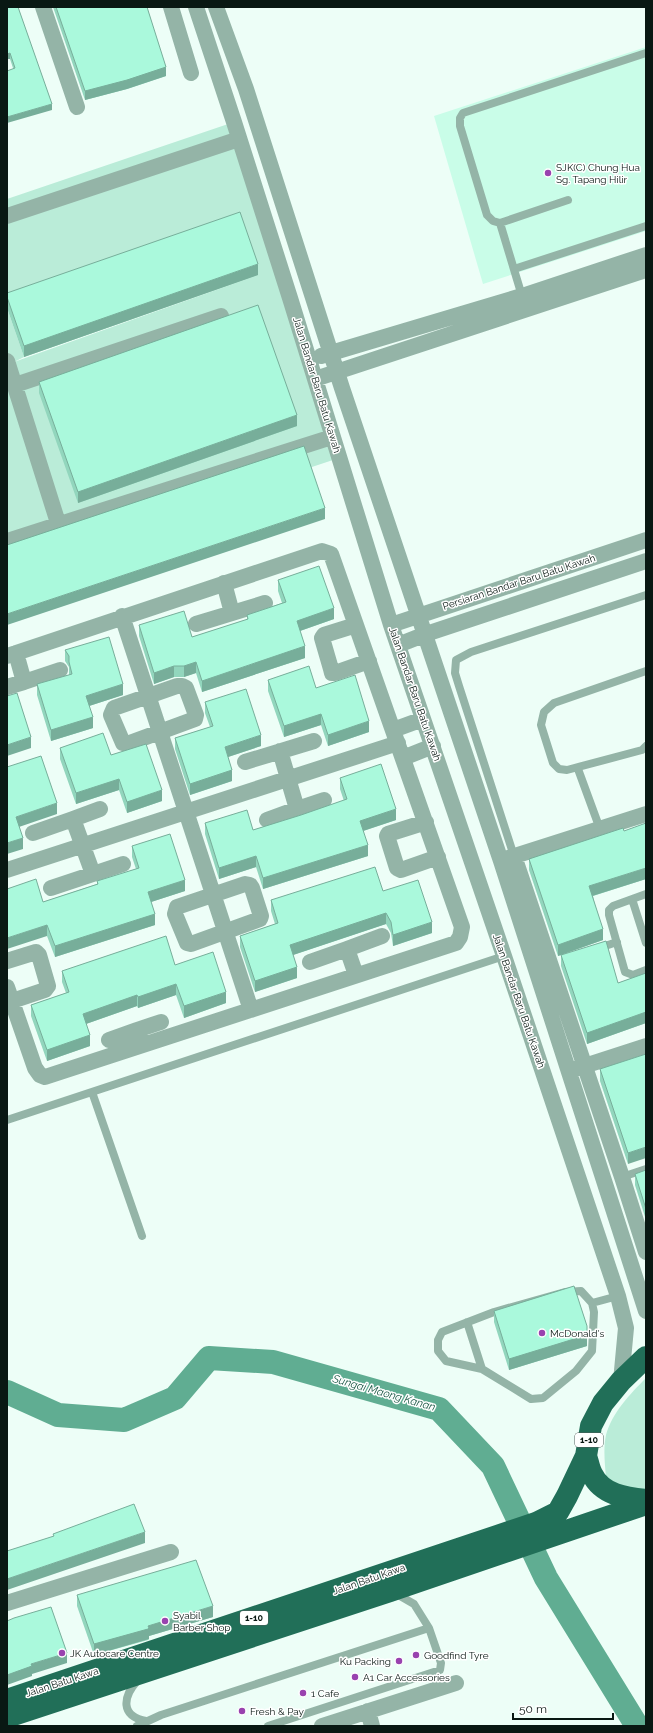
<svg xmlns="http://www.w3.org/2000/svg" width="653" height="1733" viewBox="0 0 653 1733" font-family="Raleway,sans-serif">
  <rect width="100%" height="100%" fill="#edfef7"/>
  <path fill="#c9fde8" d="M646,47V231L483,284L434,116Z"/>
  <path fill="#baecd8" d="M234,122L339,458L7,568V308L24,357L14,362L258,275L7,303V199Z
    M646,1378V1490H621L606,1478C605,1465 603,1449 606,1435C612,1413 630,1394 646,1378Z"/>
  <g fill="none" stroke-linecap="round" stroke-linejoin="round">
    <path stroke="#60ad92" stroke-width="24" d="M7,1392L58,1415L124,1420L175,1398L209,1358L273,1362L439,1409L493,1466L546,1578L637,1726"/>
    <path stroke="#94b4a7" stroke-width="8" d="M568,200L500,223L493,221L487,215L460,126V118L463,113L646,53
      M500,223L522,296
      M514,269L646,226
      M646,671L554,703L544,712L541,725L553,763L559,769L567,770L642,750L646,746
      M578,769L600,829
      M514,856L459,686L455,673L456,660L471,652L646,595
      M646,894L613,906L609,910V915L625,972L633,975L646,970
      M632,899L646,943
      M596,949L617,942
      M92,1092L142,1236
      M7,1120L504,956
      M622,1177L646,1169
      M581,1291L592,1303L594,1312L592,1351L576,1371L543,1398L531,1399L482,1369L446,1361L438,1351V1340L442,1332L494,1312L565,1292Z
      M592,1303L618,1296
      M467,1322L482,1369
      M137,1681C123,1697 120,1716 146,1721
      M137,1726L161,1715L429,1628L414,1604L395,1593
      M268,1726L440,1670L441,1663L429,1628"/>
    <path stroke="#94b4a7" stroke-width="16" d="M43,7L77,107
      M171,7L191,73
      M196,7L234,122L290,298L391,625L504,956L618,1296L626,1328L621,1381
      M216,7L246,89L342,388L501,861L646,1311
      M7,216L239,139
      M321,356L522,296L646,255
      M7,361L59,526
      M315,379L646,270
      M15,385L221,316
      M7,541L332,437
      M224,583L232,613
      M122,616L251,1010
      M196,624L265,603
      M356,625L324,635L322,638L331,669L332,673H335L369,661
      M391,625L646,540
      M398,645L426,634L646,561
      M7,656L322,551L331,554L462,927L460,937L456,943L45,1077L40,1075L35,1068L7,987
      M24,682L60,670
      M177,686H182L186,688L196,715L195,719L127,744L123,743L111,715L114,708Z
      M7,687L24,682L16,653
      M393,730L423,719
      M403,758L433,746
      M245,762L314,741
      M297,809L324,800
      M267,820L297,809L280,751
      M426,822L388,834L387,836L397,868L401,870L438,857
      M33,833L73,819
      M514,856L622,1177L646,1252
      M505,859L646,814
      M7,870L398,743
      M93,874L123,864
      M245,884L250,885L252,888L261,916L260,919L191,944L187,943L175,914L177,907Z
      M51,888L93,874L73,819L100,809
      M7,961L36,952L39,955L48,986L45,990L12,1001
      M310,962L347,949
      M356,975L347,949L382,936
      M109,1040L137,1030
      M142,1045L137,1030L161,1022
      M575,1069L646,1046
      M7,1603L171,1552
      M368,1711L372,1726
      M322,1726L456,1683"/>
    <path stroke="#216f58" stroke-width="22" d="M586,1456C588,1461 589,1469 592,1474C602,1495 626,1498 646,1500
      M7,1700L536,1523L558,1512L567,1496L586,1456L591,1426L603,1403L621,1381L646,1357
      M7,1717L390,1591L646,1504"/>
  </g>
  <path fill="#92d6bd" d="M7,7L52,110L13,68L10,59Z
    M53,7H147L166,76L127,89L85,100Z
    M258,275L24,357L7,308V293Z
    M39,382L297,426L78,503L39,393Z
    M278,580L334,619L300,631L305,658L202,692L196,673L184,677H174L154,684L139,636V625L192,637L247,620V615L282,603L278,591Z
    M65,650L123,695L89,706L93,728L51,741L37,695V684L69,675V667L65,661Z
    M268,680L316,688L369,732L328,746L321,725L284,737L268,691Z
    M205,702L261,746L228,757L232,781L190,795L175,749V738L210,727L205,713Z
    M60,748L111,755L162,801L127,813L119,790L76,804L60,759Z
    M340,778L396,820L363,831L368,856L263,889L256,867L219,879L205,834V823L253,830L301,815L344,801L340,789Z
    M132,846L185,891L151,902L155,925L55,957L47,936L43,902L97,884V881L136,869L132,857Z
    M529,859L646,879L593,896L603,940L558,956L529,870Z
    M383,891L432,933L393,946L391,933L386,924L293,955L297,978L255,992L240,947V936L275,924L271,911V900Z
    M561,955L618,983L646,973V1023L587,1044L561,966Z
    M175,965L226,1003L184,1018L176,995L138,1008L137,1006L86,1024L90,1046L47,1061L31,1016V1005L66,993L62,982V971Z
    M646,1054L628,1164L600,1081V1069Z
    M646,1170V1220L635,1185V1174Z
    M494,1311L587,1337V1346L509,1370L494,1322Z
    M77,1595L213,1617L149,1636V1639L148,1640L94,1655L77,1606Z"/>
  <path fill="#77ae9a" d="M10,53V59H7V54Z
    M166,67V76L127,89L85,100V91Z
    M52,104V110L7,123V117Z
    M258,264V275L24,357V346Z
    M297,415V426L78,503V492Z
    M325,508V519L7,625V614Z
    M334,608V619L297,632V621Z
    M305,646V658L202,692V681Z
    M196,662V673L184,677V666Z
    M174,666V677L154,684V673Z
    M123,684V695L86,707V696Z
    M321,714V725L284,737V726Z
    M93,717V728L51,741V730Z
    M369,721V732L328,746V735Z
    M261,735V746L225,758V747Z
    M31,737V748L7,756V745Z
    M232,770V781L190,795V784Z
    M119,779V790L76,804V793Z
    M162,790V801L127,813V802Z
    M57,803V814L16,828V817Z
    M396,809V820L360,832V821Z
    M23,838V849L7,854V843Z
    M368,845V856L263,889V878Z
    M256,856V867L219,879V868Z
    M646,868V879L589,897V886Z
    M185,880V891L148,903V892Z
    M386,913V924L290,956V945Z
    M155,914V925L55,957V946Z
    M432,922V933L393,946V935Z
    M47,925V936L7,949V938Z
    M603,929V940L558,956V945Z
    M297,967V978L255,992V981Z
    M176,984V995L138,1008V997Z
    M226,992V1003L184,1018V1006Z
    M137,995V1006L83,1025V1014Z
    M646,1012V1023L587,1044V1033Z
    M90,1035V1046L47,1061V1050Z
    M646,1147V1158L628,1164V1153Z
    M587,1326V1346L509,1370V1359Z
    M145,1532V1543L7,1590V1579Z
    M213,1606V1617L149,1636V1639L94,1655V1644L148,1626Z
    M67,1653V1663L32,1674V1676L7,1685V1675L31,1664Z"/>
  <path fill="#aaf9dc" stroke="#77ae9a" d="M7,7H18L52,104L7,117V71L15,68L10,53L7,54Z
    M56,7H147L166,67L127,80L85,91Z
    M240,212L258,264L24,346L7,297V293Z
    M258,305L297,415L78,492L39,382Z
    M304,446L325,508L7,614V545Z
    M319,566L334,608L297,621L305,646L202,681L196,662L184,666H174L154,673L139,625L184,611L192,637L248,619L247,615L286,602L278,580Z
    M109,637L123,684L86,696L93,717L51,730L37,684L72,674L69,662V656L65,650Z
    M309,666L316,688L355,675L369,721L328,735L321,714L284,726L268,680Z
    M246,689L261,735L225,747L232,770L190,784L175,738L213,726L205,702Z
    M17,693L31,737L7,745V696Z
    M103,733L111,755L146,744L162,790L127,802L119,779L76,793L60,748Z
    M41,756L57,803L16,817L23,838L7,843V767Z
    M381,764L396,809L360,821L368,845L263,878L256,856L219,868L205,823L247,810L253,830L301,815L347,799L340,778Z
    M646,823V868L589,886L603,929L558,945L529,859L623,828L624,831Z
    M170,834L185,880L148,892L155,914L55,946L47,925L7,938V889L36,879L43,902L98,884L97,881L139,868L132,846Z
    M375,867L383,891L418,880L432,922L393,935L391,922L386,913L290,945L297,967L255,981L240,936L278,923L271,900Z
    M166,936L175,965L213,952L226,992L184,1006L176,984L138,997L137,995L83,1014L90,1035L47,1050L31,1005L69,992L62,971Z
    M606,941L618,983L646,973V1012L587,1033L561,955Z
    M646,1054V1147L628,1153L600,1069Z
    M646,1170V1209L635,1174Z
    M574,1286L587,1326V1335L509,1359L494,1311Z
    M134,1504L145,1532L7,1579V1551L54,1536L53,1534Z
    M196,1560L213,1606L148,1626L149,1628L148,1629L94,1644L77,1595Z
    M51,1607L67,1653L31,1664L32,1666L7,1675V1621L14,1618Z"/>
  <g fill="#9942af" stroke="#fff" stroke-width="1.5">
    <circle cx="548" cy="173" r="4"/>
    <circle cx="542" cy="1333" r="4"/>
    <circle cx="165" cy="1621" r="4"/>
    <circle cx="62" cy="1653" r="4"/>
    <circle cx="416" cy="1655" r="4"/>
    <circle cx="399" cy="1661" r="4"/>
    <circle cx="355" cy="1677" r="4"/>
    <circle cx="303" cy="1693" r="4"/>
    <circle cx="242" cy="1711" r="4"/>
  </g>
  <g text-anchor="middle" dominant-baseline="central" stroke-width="3" stroke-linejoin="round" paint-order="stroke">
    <g fill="#fff" stroke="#535d5a" stroke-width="1">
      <rect x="575" y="1433" width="28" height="14" rx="3"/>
      <rect x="240" y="1611" width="28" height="14" rx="3"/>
    </g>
    <g font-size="9" font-weight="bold" fill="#091813">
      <text x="589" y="1440">1-10</text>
      <text x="254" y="1618">1-10</text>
    </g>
    <g font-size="10" fill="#091813" stroke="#fff" text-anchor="start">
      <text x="556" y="167">SJK(C) Chung Hua<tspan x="556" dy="12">Sg. Tapang Hilir</tspan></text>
      <text x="550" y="1333">McDonald's</text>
      <text x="173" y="1615">Syabil<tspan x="173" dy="12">Barber Shop</tspan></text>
      <text x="70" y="1653">JK Autocare Centre</text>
      <text x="424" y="1655">Goodfind Tyre</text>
      <text x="391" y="1661" text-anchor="end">Ku Packing</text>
      <text x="363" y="1677">A1 Car Accessories</text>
      <text x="311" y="1693">1 Cafe</text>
      <text x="250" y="1711">Fresh &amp; Pay</text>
    </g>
    <g font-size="10" fill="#091813" stroke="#fff">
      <text transform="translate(317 385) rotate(73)">Jalan Bandar Baru Batu Kawah</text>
      <text transform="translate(519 582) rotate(-18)">Persiaran Bandar Baru Batu Kawah</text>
      <text transform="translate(415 694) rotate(71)">Jalan Bandar Baru Batu Kawah</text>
      <text transform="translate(519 1001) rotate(71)">Jalan Bandar Baru Batu Kawah</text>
      <text transform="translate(369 1579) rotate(-19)">Jalan Batu Kawa</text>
      <text transform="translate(62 1682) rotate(-18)">Jalan Batu Kawa</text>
    </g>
    <g font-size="11" font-style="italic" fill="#185643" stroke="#fff">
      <text transform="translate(384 1393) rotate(16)">Sungai Maong Kanan</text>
    </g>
  </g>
  <rect width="653" height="1733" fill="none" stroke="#091813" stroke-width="16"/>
  <path d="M513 1713v6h100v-6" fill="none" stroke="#091813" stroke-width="2"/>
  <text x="519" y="1713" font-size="12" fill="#091813" stroke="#ffffff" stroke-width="3" paint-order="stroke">50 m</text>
</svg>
